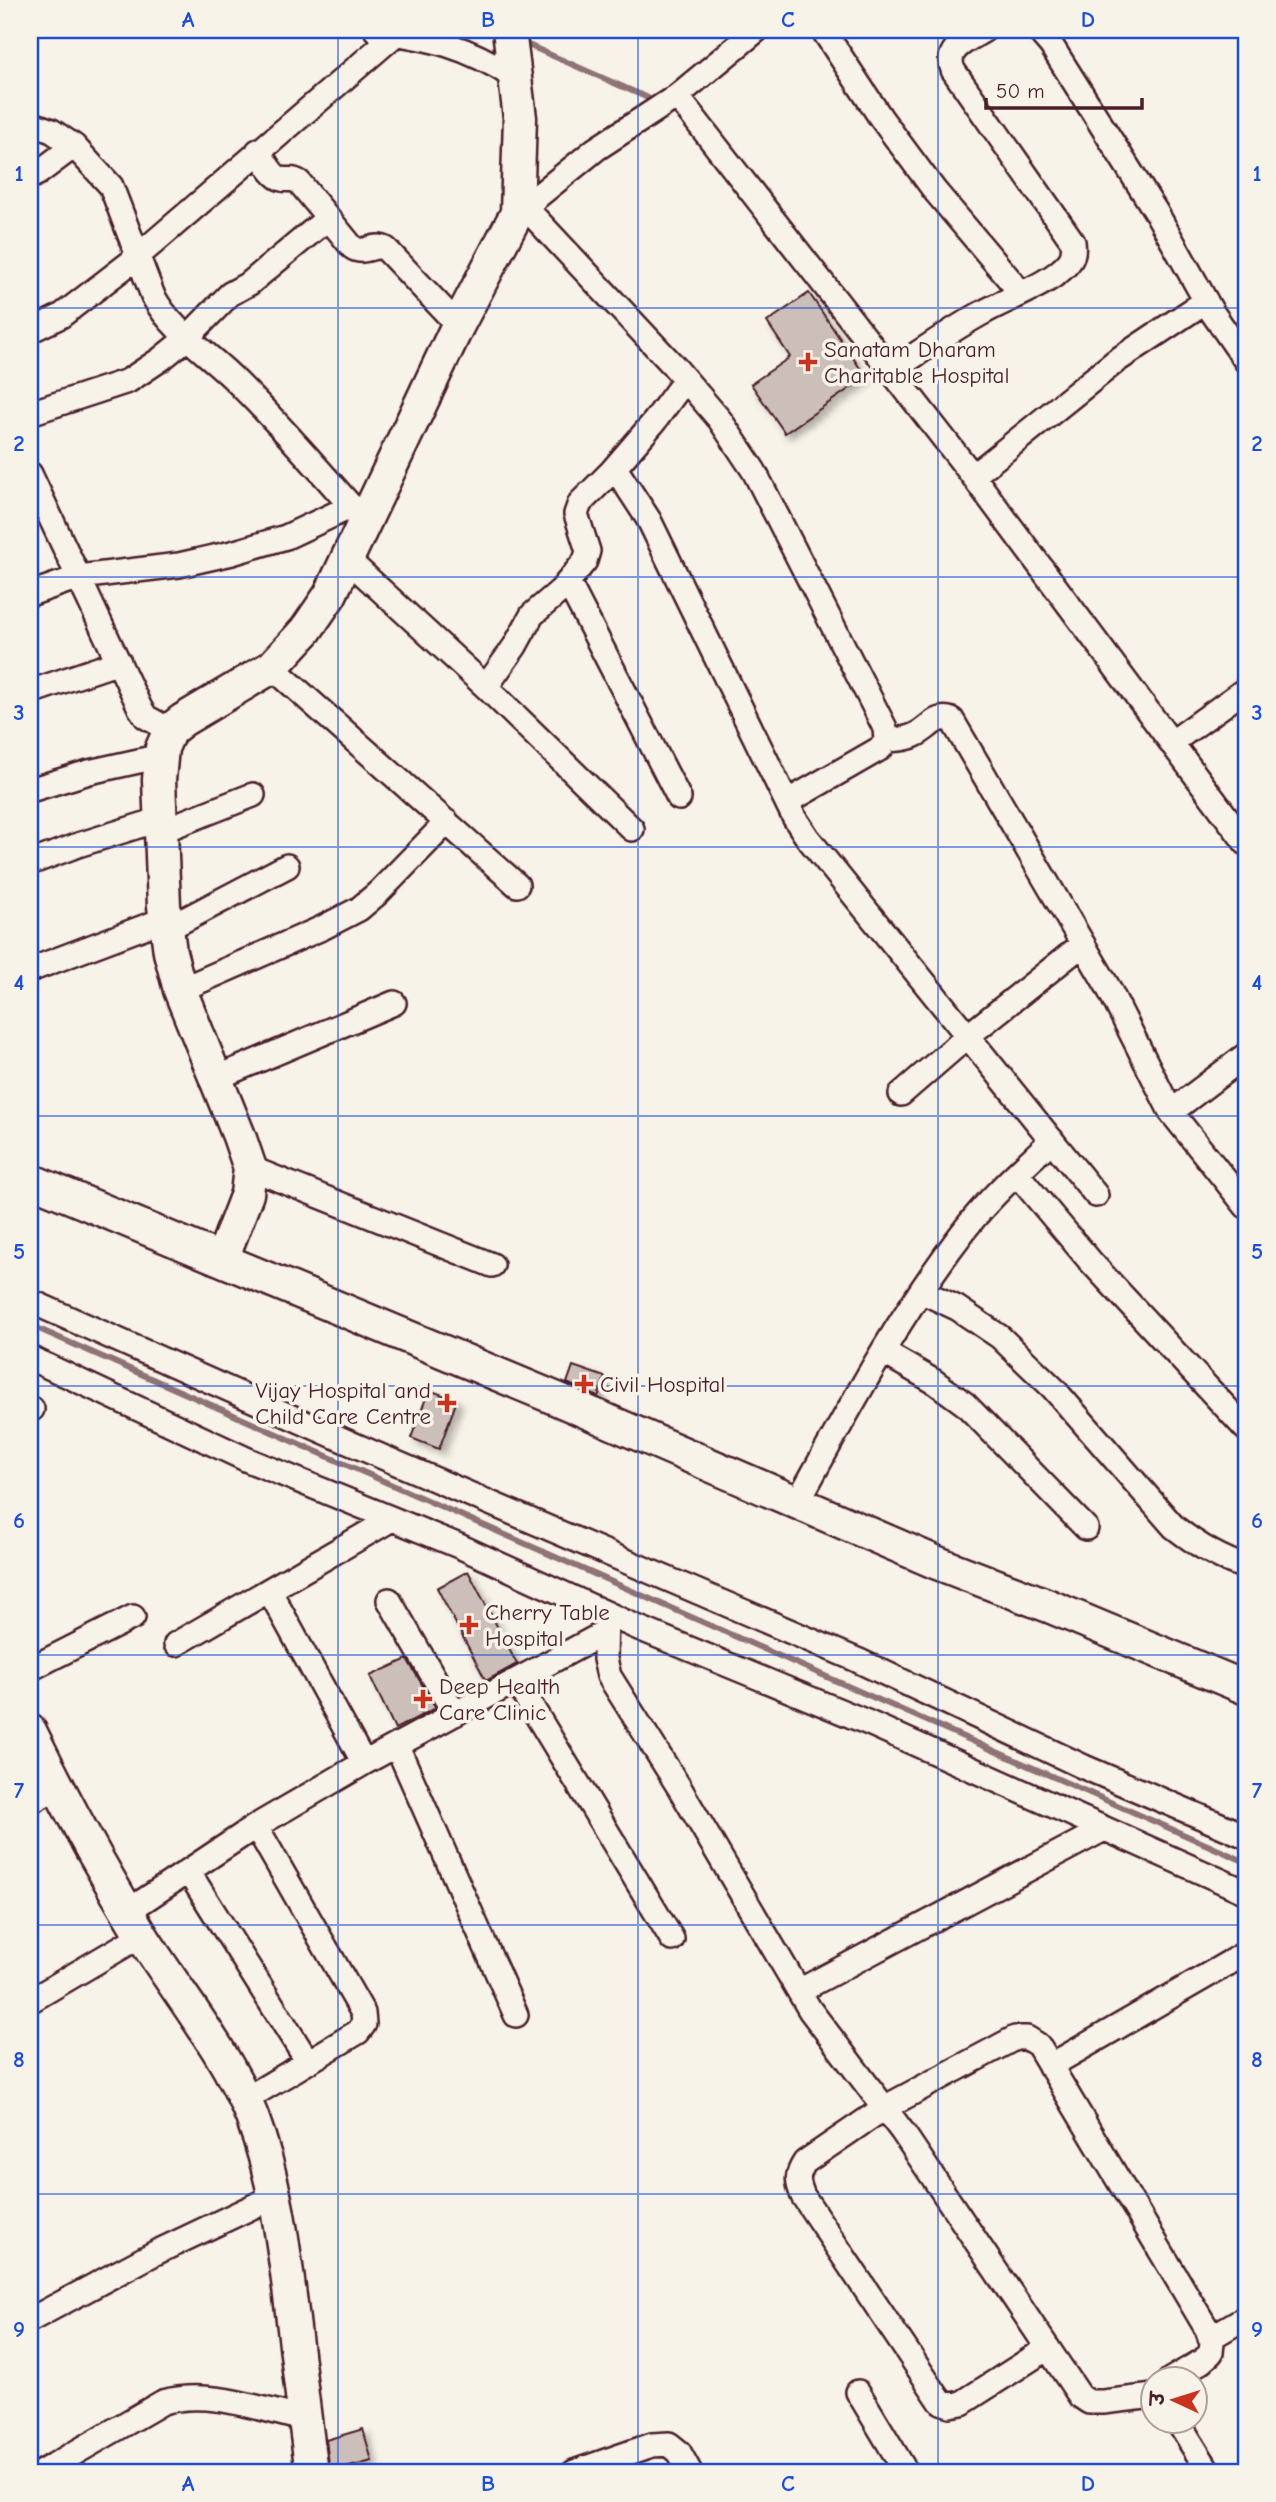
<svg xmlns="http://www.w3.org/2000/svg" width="1276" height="2502" viewBox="0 0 1276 2502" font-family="'Comic Neue','Playpen Sans Deva',sans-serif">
  <defs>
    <filter id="shadow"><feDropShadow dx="5.5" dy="5.5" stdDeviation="3.5" flood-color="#0004"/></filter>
  </defs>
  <rect width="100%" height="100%" fill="#f7f3e8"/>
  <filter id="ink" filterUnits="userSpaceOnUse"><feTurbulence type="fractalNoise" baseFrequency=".0143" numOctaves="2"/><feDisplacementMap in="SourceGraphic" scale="14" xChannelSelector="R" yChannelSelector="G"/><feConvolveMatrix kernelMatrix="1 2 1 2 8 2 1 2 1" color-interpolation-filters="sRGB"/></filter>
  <g filter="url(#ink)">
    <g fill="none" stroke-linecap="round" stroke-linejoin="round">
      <path stroke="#8e7275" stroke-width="6" d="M526,44L648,98
        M30,1325L1246,1862"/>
    </g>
    <path fill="#ccbfb9" stroke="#4a1f2b" stroke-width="2" filter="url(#shadow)" d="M809,293L866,377L785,433L751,384L790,357L767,322Z
      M573,1366L605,1377L598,1397L567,1383Z
      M429,1390L457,1400L439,1449L411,1438Z
      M468,1571L517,1664L486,1681L437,1588Z
      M407,1659L436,1708L395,1729L370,1676Z
      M363,2429L372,2461L330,2472L326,2440Z"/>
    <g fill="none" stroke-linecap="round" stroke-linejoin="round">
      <defs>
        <path id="street" d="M376,30C432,39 465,45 514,77
          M823,30L881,118L935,191L1021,293
          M1038,30L1051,45L1156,212L1212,312L1246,361
          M677,96L973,476L1246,843
          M30,123L52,131L74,146L111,186L153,296C173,333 210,354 238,383C282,427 323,474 364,521
          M258,151C264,159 272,177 282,179C290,181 291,177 299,182L352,247C364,256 374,242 386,249L458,325
          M30,177L38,173L74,146
          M525,207L673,365L720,420L754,471L885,728L886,740L881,748L787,802
          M517,213L596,149L677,96L757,30
          M30,331L61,316L131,262L397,33
          M891,371C922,351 952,329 984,312C1007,299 1053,283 1069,262C1074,256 1074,249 1073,242L953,70C944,48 967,41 984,30
          M30,413L128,381L161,359L187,338L230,294L250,283L328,218
          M615,468L649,520L794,817L807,837L1096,1195
          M30,474L140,708L146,717L170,730
          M973,476L1116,361L1206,301
          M347,559L486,687L632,829
          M568,582L679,798
          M30,594L79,577L179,565L232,553L286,537L352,506
          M272,667L517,885
          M486,687L515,646L532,615L561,590L585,561L588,551L576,514L580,503L611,472L654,422L685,380
          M30,692L119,662
          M886,740C896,739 906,740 915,735C929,729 935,714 952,720L1108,987L1171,1112L1246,1206
          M1171,743L1246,689
          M30,790L89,772L161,756
          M161,831L253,795
          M30,863L78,845L161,819
          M167,929L287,866
          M30,970L165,919
          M180,990L322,928L359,909L379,892L447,822
          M214,1079L394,1003
          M901,1094L969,1035L1083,944
          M1171,1112L1246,1055
          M250,1168L492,1265
          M1017,1174L1091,1262L1246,1429
          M921,1291L957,1308L1000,1337L1053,1388L1174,1527C1197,1545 1219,1559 1246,1567
          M30,1301L350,1443L857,1660L1084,1767L1246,1836
          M883,1352L935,1382L965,1404L1086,1528
          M30,1358L248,1460L459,1546L634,1626L869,1723L1246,1892
          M30,1410L32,1409
          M797,1503C849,1409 900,1313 966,1228C991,1196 1022,1168 1052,1140
          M269,1590L364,1763
          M389,1600L455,1714
          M606,1613L605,1659L609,1676L679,1787L810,2010L902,2131L1080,2396L1089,2402H1103L1154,2396
          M176,1644L392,1519
          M30,1669L133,1617
          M516,1681L672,1939
          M397,1746L516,2015
          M30,1802L58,1787
          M188,1871L308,2062
          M128,1911L256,1826L364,1763L604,1633
          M799,1991L1104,1829
          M30,2001L142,1935
          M1050,2066L1246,1953
          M244,2100L358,2032L364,2024L363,2013L256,1826
          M30,2320L155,2253L275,2196
          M1210,2338L1246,2317
          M1048,2348L962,2403L950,2405L941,2402L803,2196C797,2182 796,2175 805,2162L884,2108L1015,2038H1027L1038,2045L1207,2329L1212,2342L1211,2353L1202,2361L1170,2380
          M858,2392L906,2472
          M1178,2422L1209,2472
          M42,2472L163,2402C209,2389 259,2409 304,2419
          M574,2472L652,2445L669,2444L679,2452L690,2472"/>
        <path id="secondary" d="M30,1180L557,1399L935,1562L1049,1606L1246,1688
          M222,1259L247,1194L250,1168L239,1136L180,990L170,952L164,906L159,780L162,748L170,730L183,720L272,667L306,630L330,595L458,325L517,213L520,118L509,30
          M30,1731C64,1801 102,1870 142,1936C179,1995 227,2052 252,2117C275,2178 283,2240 291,2304C298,2360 304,2416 312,2472"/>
      </defs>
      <use href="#street" stroke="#4a1f2b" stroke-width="28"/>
      <use href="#secondary" stroke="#4a1f2b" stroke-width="37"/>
      <use href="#street" stroke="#f7f3e8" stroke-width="23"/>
      <use href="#secondary" stroke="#f7f3e8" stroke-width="32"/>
    </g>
  </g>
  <path fill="none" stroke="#1d4ed8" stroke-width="2" stroke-opacity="0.55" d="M338,30V2472M638,30V2472M938,30V2472M30,308H1246M30,577H1246M30,847H1246M30,1116H1246M30,1386H1246M30,1655H1246M30,1925H1246M30,2194H1246"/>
  <g fill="#c8321e" stroke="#f7f3e8" stroke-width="2.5">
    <path d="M804.5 351.5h7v7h7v7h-7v7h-7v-7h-7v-7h7z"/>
    <path d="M580.5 1373.5h7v7h7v7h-7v7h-7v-7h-7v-7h7z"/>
    <path d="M443.5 1392.5h7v7h7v7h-7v7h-7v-7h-7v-7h7z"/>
    <path d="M465.5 1614.5h7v7h7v7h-7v7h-7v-7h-7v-7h7z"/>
    <path d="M419.5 1688.5h7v7h7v7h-7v7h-7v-7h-7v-7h7z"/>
  </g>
  <g text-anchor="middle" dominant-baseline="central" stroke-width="7" stroke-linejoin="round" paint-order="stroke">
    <g font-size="23" fill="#4a1f2b" stroke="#f7f3e8" text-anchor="start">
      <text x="824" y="349">Sanatam Dharam<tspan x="824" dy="26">Charitable Hospital</tspan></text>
      <text x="600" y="1384">Civil Hospital</text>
      <text x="431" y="1390" text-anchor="end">Vijay Hospital and<tspan x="431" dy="26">Child Care Centre</tspan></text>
      <text x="485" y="1612">Cherry Table<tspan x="485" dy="26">Hospital</tspan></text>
      <text x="439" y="1686">Deep Health<tspan x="439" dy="26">Care Clinic</tspan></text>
    </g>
  </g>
  <rect width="1276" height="2502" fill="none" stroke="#f7f3e8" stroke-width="77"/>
  <g transform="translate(1174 2400) rotate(274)"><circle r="33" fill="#f7f3e8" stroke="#b29e9c" stroke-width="2"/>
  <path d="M0-5L12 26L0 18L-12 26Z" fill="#c8321e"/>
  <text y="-10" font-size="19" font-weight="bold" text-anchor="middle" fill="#4a1f2b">उ</text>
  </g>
  <path d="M986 98v10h156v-10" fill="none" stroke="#4a1f2b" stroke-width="3.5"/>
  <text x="996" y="98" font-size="21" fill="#4a1f2b" stroke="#f7f3e8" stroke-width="5" paint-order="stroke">50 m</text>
  <rect x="38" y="38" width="1200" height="2426" fill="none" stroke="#1d4ed8" stroke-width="2.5"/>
  <g font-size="23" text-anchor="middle" font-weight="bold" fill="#1d4ed8">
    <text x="188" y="27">A</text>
    <text x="488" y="27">B</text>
    <text x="788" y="27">C</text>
    <text x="1088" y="27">D</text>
    <text x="19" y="181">1</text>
    <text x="1257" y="181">1</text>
    <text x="19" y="451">2</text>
    <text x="1257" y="451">2</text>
    <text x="19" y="720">3</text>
    <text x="1257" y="720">3</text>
    <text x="19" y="990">4</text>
    <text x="1257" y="990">4</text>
    <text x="19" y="1259">5</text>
    <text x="1257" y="1259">5</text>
    <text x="19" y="1528">6</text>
    <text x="1257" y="1528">6</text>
    <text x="19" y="1798">7</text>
    <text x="1257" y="1798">7</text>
    <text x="19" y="2067">8</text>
    <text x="1257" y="2067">8</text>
    <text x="19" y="2337">9</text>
    <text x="1257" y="2337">9</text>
    <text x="188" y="2491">A</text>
    <text x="488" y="2491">B</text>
    <text x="788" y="2491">C</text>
    <text x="1088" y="2491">D</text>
  </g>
</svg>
